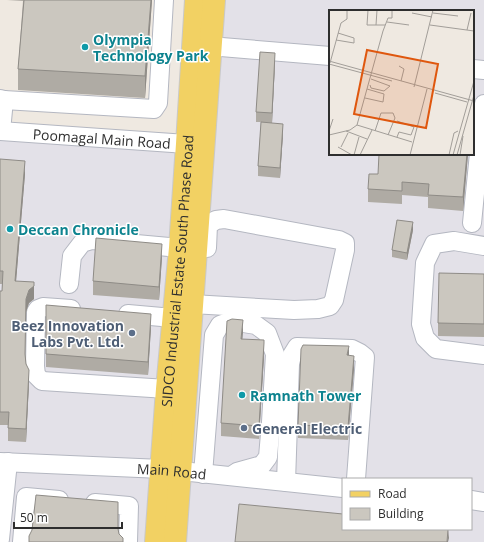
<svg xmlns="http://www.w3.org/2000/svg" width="484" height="542" viewBox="0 0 484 542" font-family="'Open Sans',sans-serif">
  <rect width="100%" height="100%" fill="#efe9e1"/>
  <path fill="#e3e1e8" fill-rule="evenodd" d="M204,0H484V542H0V125L194,134ZM330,11H473V154H330ZM343,479H471V529H343Z"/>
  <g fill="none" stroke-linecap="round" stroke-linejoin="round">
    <defs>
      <g id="minor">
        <path d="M197,45L330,56"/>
        <path d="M473,69L484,70"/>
        <path d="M0,99L4,100L1,131"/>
        <path d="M4,100L154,109L158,103L164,0"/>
        <path id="s1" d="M0,131L201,145"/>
        <path d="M472,223L484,104"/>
        <path d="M484,246L454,241L434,244L425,263L421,324L425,338L436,349L484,355"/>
        <path d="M69,284L72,256L82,243L92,240L180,248"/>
        <path d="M192,304L294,310L318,309L330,306L334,300L345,250V243L339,240L224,219L216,220L208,225L207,248"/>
        <path d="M71,309L43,307L38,309L36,312L35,366L36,375L42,381L167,389"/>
        <path d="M128,314L173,318"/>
        <path id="s2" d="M0,462L162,469L343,488"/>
        <path d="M203,474L214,335L220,325L231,321L256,325L267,333L275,354L271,422L268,457L262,465L237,472L231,476"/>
        <path d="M286,482L290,364L292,355L297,347L352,349L360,353L365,357L356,479"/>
        <path d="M471,500L484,502"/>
        <path d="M95,503L129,506L128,542"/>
        <path d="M0,539L8,462"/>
        <path d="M22,542L26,497L59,500"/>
      </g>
      <g id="major">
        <path id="s3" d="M156,542L167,389L180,248L187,144L196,0"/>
        <path d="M175,542L214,0"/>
      </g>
    </defs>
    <use href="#minor" stroke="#b4b7c1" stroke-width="20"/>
    <use href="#major" stroke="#c9c9c9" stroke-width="24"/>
    <use href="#minor" stroke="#fff" stroke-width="18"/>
    <use href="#major" stroke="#f2d163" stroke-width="22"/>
  </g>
  <path fill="#afaba4" d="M7,0H152L145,98L18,90V69L23,1Z
    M275,63L272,123L283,134L280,178L258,176V166L261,122H256V112Z
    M468,154L463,211L428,208V197L402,195V204L368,202V189Z
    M0,159L25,174L16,281L34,299L29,303L26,312L25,356L29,383L26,442L8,441V425H0V291H2V284H0Z
    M413,230L407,260L392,257V250Z
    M162,257L159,300L93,295V281Z
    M484,274V337L438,336V323Z
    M46,305L151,327L148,375L46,367Z
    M243,333L242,339L264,356L259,439L221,436V423Z
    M349,356L354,369L348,440L298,438V425Z"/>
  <path fill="#8e8b86" d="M151,0H152L145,98V76Z
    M275,53V63L272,123V113Z
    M283,124V134L280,178V168Z
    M467,154H468L463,211V197Z
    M25,161V174L15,294V281Z
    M413,222V230L407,260V253Z
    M162,244V257L159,300V287Z
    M34,282V299L29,303L26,312V299L29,290Z
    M151,314V327L148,375V362Z
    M243,320V333L241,352V339Z
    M264,343V356L259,439V426Z
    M349,346V359L347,355Z
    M354,356V369L348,440V427Z
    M29,370V383L26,442V429Z
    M448,529L449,538L448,542H447Z"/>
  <path fill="#cbc7bf" stroke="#8e8b86" d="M24,0H151L145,76L18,69Z
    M260,52L275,53L272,113L256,112Z
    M261,122L283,124L280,168L258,166Z
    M379,154H467L463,197L428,195L429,184L402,182V191L368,189L369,174H378Z
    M0,159L25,161L15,281L34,282V286L29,290L26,299L25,354L26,364L29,370L26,429L8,428L9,412H0V291H2L3,271H0Z
    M397,220L413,222L407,253L392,250Z
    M96,238L162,244L159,287L93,281Z
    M439,273L484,274V324L438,323Z
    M46,305L151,314L148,362L46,354Z
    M232,319L243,320L241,339L264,340V343L259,426L221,423L227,321Z
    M303,345L349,346L347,355L354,356L348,427L298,425L301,349Z
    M36,495L118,502V529L119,534L123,538V542H29V536L32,530Z
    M239,504L343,514V529H448L447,542H235Z"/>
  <g fill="#0f9aa8" stroke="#fff" stroke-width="1.5">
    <circle cx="85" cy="47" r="4"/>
    <circle cx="10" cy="229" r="4"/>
    <circle cx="242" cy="395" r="4"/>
  </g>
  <g fill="#5c6f8a" stroke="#fff" stroke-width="1.5">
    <circle cx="132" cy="333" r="4"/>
    <circle cx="244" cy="428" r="4"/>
  </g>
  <g text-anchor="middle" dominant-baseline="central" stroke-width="3" stroke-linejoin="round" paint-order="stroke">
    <g font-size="14" font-weight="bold" fill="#0d838f" stroke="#fff" text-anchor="start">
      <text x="93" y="39">Olympia<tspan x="93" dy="16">Technology Park</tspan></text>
      <text x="18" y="229">Deccan Chronicle</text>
      <text x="250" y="395">Ramnath Tower</text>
    </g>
    <g font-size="14" fill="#2e2e2e" stroke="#fff">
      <text stroke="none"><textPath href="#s1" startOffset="102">Poomagal Main Road</textPath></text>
      <text stroke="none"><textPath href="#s3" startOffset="272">SIDCO Industrial Estate South Phase Road</textPath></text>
      <text stroke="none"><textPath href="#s2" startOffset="172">Main Road</textPath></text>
    </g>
    <g font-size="14" font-weight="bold" fill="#4e5e75" stroke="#fff" text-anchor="end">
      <text x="124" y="325">Beez Innovation<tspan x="124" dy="16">Labs Pvt. Ltd.</tspan></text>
      <text x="252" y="428" text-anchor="start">General Electric</text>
    </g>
  </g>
  <g transform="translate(329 10)">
    <rect width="145" height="145" fill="#efe9e1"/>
    <path fill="none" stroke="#a29e99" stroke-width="1" d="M39,0L38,15H56M83,3L103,7M104,3L129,6M58,12L80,15M47,15L48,0M101,15L145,21M138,20L142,3M7,30L25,33V28L9,23M0,51L145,91M1,53L12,13L18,9V0M0,54L63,71M70,56L75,59L72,71M41,75L42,78L55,81L61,76L42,69M85,77L104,0M106,83L138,92M36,88L54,92L55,84L38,79M68,111L85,117L82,125L70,122L68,127M28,115L83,132M0,121L4,109M17,121L38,129M46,121L52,103H64L66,108L59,125M0,125L21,120L28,115L54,21L59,8H63V0M9,137L23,145M12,137L19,123M25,145L30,127M31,145L43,120M81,145L98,79M120,145L125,123L129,121M124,145L145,71M128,145L145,85M131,145L134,126"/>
    <path fill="#df570e" fill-opacity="0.15" stroke="#df570e" stroke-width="2" d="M38,40L109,54L97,118L25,104Z"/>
    <rect width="145" height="145" fill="none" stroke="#2e2e2e" stroke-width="2"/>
  </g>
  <rect x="342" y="478" width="130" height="52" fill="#ffffff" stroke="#ababab"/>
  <rect x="350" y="491" width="20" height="6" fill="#f2d163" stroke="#ababab"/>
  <text x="378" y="498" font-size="12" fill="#2e2e2e">Road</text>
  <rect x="350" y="508" width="20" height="12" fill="#cbc7bf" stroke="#ababab"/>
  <text x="378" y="518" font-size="12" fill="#2e2e2e">Building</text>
  <path d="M14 522v6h108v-6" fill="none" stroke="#2e2e2e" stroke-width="2"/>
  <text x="20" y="522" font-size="12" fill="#2e2e2e" stroke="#ffffff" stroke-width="3" paint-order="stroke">50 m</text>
</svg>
